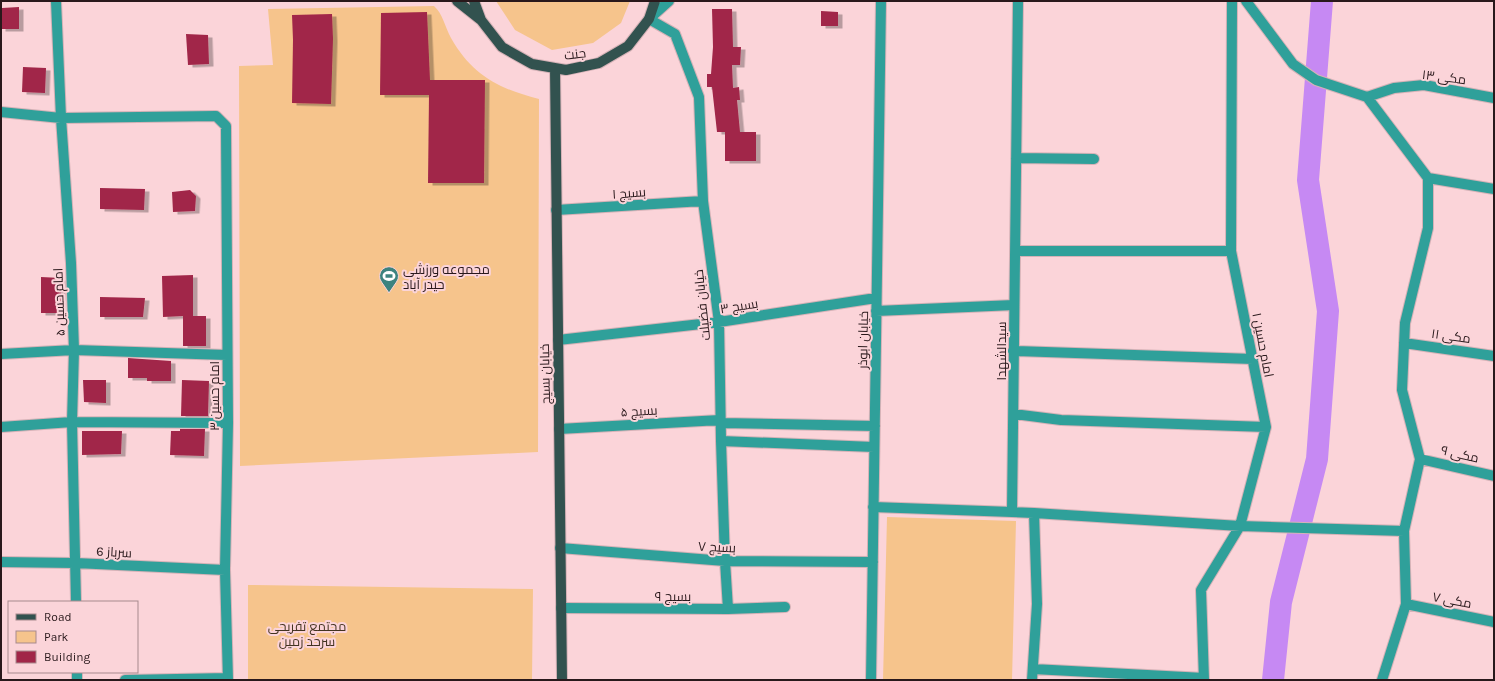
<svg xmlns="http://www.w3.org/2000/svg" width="1495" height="681" viewBox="0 0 1495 681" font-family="Karla,Cairo,sans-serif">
  <defs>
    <filter id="shadow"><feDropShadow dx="4.5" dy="2.5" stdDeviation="0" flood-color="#0004"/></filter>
  </defs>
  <rect width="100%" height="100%" fill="#fbd4d9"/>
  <path fill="#f6c48c" d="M496,1H630L621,23L593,43L552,50L515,30Z
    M434,6C443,14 445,27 451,38C472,75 499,89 539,99L538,452L240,466L239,66L273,65L268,9Z
    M887,517L1016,521L1012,680H883Z
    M248,585L533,589L532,680H248Z"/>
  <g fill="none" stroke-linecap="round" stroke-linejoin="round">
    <path stroke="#c689f3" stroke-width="22" d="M1273,680L1281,602L1317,459L1328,311L1308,180L1322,1"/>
  </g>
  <path fill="#a12648" filter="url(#shadow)" d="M19,7V29H1L2,8Z
    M712,9H732L733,47H741L740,65H732L733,88L739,87L740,100H737L740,132H756V161H725V132H717L712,87H707V74H711L713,47Z
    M821,11L838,12V26H821Z
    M427,12L430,80H485L484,183H428L429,95H380L381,13Z
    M332,14L333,39L331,104L292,103L293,40L292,15Z
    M186,34L208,35L209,64L188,65Z
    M23,67L46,68L45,93L22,92Z
    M100,188L145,189L144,210L100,209Z
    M190,190L196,196L195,211L173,212L172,192Z
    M193,275V316H206V346H183V316L163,317L162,276Z
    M41,277L61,278V313H41Z
    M100,297L145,298L143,317H100Z
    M128,358L171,361V381H147V378H128Z
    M83,380H106V403L84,402Z
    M182,380L209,381L208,416H181Z
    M180,429H205L204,456L170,455L171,431H180Z
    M82,431H122L121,454L82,455Z"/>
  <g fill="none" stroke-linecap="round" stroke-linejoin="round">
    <defs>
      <path id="minor" d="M56,1L61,118L71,263L74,350L72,422L76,602
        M669,1L649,19L675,34L699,97L703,201L719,322L721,441L725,561L728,609
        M1018,1L1012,512L1034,513L1037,604L1032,680
        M1246,1L1293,64L1316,80L1367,97
        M1367,97L1428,178V228L1405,323L1402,390L1420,459L1404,531L1406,604L1382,680
        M1367,97L1394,88L1424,85L1494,98
        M1,112L61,118L216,116L226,126L228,423L225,570L228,680
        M1016,158L1094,159
        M1428,178L1494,189
        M556,210L703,201
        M1015,251H1231
        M876,311L1014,305
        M558,340L719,322L876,298
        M1404,343L1494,356
        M1013,351L1253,359
        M1,354L74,350L227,355
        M1014,414L1061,420L1266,427
        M721,423L875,426
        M1,427L72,422L228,423
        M559,429L720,420
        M721,441L874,447
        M1420,459L1494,476
        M873,507L1012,512
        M1034,513L1240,526L1404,531
        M560,548L725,561L873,562
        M1,562L75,563L225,570
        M1406,604L1494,622
        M561,608L728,609L785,607
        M1033,669L1204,678
        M77,672V680
        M125,680L228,678
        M871,680L881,1
        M1204,680L1201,590L1240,526L1266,427L1231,251L1232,1"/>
      <path id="major" d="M457,1L481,20
        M474,1L481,20L502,47L532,64L566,70L599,63L628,46L649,19L655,1
        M555,68L562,680"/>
    </defs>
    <use href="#minor" stroke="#d5b2b7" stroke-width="12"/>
    <use href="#major" stroke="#d5b2b7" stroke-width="12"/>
    <use href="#minor" stroke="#2fa09a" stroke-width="10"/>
    <use href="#major" stroke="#32524f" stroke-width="10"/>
  </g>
  <defs>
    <symbol id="stadium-pin" viewBox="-11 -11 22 30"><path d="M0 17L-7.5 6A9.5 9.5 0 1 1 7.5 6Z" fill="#3c837f" stroke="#fbd4d9"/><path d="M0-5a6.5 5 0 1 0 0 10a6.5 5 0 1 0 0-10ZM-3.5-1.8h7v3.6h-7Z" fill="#fff"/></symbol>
  </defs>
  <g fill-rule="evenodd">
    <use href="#stadium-pin" x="378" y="265" width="22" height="30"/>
  </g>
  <g text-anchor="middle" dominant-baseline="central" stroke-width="4" stroke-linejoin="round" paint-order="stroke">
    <g font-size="13" fill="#29181b" stroke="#fbd4d9">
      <text transform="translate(575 54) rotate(-7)">جنت</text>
      <text transform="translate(1444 77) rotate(7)">مکی ۱۳</text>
      <text transform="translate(629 193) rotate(-4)">بسیج ۱</text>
      <text transform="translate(59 302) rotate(-92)">امام حسین ۵</text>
      <text transform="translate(702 305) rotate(-96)">خیابان فضیلت</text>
      <text transform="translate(739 306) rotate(-9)">بسیج ۳</text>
      <text transform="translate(1451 336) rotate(8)">مکی ۱۱</text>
      <text transform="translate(863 340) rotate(-89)">خیابان ابوذر</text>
      <text transform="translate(1263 345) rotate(79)">امام حسین ۱</text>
      <text transform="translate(1001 351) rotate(-90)">سیدالشهدا</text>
      <text transform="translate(545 374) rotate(-91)">خیابان بسیج</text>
      <text transform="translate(214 396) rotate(-90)">امام حسین ۳</text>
      <text transform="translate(639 411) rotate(-3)">بسیج ۵</text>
      <text transform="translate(1460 454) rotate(13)">مکی ۹</text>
      <text transform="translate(717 547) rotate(3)">بسیج ۷</text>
      <text transform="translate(114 552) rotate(3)">سرباز 6</text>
      <text x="673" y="596">بسیج ۹</text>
      <text transform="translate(1452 600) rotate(11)">مکی ۷</text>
    </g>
    <g font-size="13" fill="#29181b" stroke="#fbd4d9" text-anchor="start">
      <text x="403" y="269">مجموعه ورزشی<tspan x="403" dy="15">حیدر آباد</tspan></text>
    </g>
    <g font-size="13" fill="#433320" stroke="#fbd4d9">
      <text x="307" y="626">مجتمع تفریحی<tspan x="307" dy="15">سرحد زمین</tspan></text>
    </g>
  </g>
  <rect width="1495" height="681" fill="none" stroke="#29181b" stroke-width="4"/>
  <rect x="8" y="601" width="130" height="72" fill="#fbd4d9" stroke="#a7898d"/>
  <rect x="16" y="614" width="20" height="6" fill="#32524f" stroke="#a7898d"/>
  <text x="44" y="621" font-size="12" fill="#29181b">Road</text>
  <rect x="16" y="631" width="20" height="12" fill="#f6c48c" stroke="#a7898d"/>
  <text x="44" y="641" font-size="12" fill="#29181b">Park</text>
  <rect x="16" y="651" width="20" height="12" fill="#a12648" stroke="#a7898d"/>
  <text x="44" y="661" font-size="12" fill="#29181b">Building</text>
</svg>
